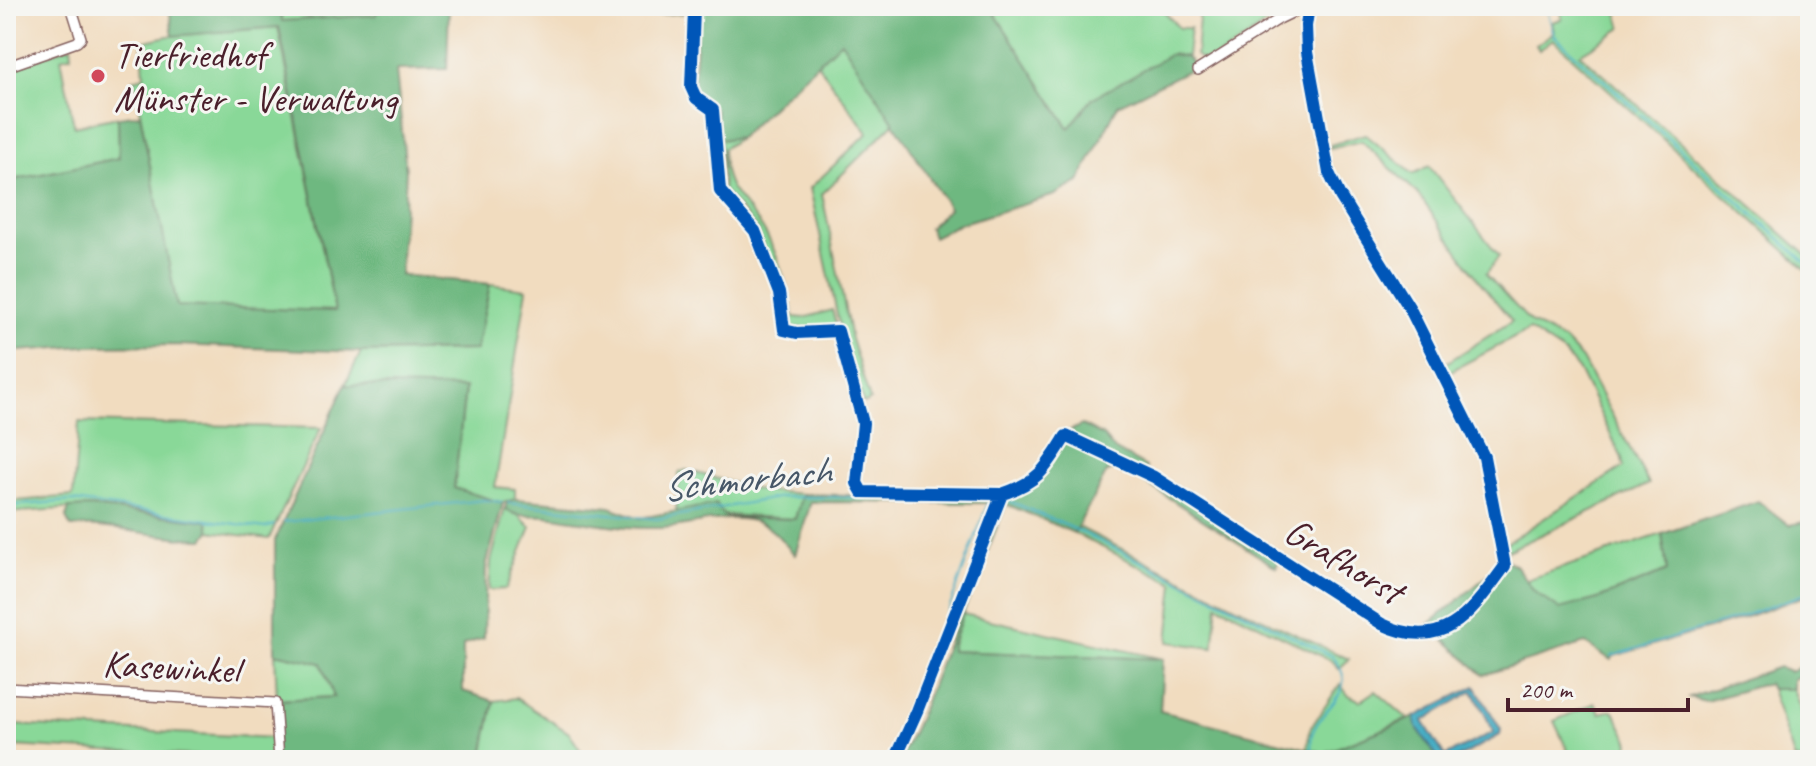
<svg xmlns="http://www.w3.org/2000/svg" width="1816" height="766" viewBox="0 0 1816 766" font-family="Caveat,sans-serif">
  <rect width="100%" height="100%" fill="#f6f6f2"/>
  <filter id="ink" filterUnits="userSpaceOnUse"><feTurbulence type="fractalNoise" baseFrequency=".0125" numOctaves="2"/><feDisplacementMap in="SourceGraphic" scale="16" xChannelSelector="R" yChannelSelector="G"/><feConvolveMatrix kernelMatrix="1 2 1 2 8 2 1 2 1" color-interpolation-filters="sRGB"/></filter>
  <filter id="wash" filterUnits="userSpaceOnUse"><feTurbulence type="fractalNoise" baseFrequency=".006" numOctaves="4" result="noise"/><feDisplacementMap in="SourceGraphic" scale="32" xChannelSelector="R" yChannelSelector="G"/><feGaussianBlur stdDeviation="1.8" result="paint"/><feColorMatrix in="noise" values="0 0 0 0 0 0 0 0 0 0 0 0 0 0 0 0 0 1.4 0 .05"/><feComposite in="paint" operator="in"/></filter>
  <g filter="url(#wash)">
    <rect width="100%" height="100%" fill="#f1dcbf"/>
    <path fill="#89d898" stroke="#6a7c62" stroke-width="2" d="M280,6H376V15L282,21Z
      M990,6H1159L1179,28H1190L1187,57L1171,54L1069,129Z
      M1200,6H1227L1236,12L1243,6H1289C1273,18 1225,58 1207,59C1200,60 1201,59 1196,55Z
      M1560,6H1615L1622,28L1580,54L1810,258V273L1553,39L1539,50L1536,45L1554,32L1552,22L1562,19Z
      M278,27L335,311L176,307L134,79L144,76L142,42L168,36Z
      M841,40L894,123L822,194L851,339L870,400L866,403H863L840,328L810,188L868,133L817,63Z
      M71,46L72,55L61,58L74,126L118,117L119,158L7,181L6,70Z
      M1365,134L1413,174L1429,166L1499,256L1486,274L1531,323L1565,341L1582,359L1649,484L1507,551L1505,544L1623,467L1622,458L1580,372L1565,354L1529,330L1447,373L1443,365L1512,321L1480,282L1418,194L1362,141L1330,148V145Z
      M740,137L723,149C723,194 741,196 763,229C778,252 788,290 794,317L804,318L832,310L836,325L833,328H794L787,326L758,230L723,190L720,140Z
      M490,284L527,289L495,487L515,489V499L503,503L454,489L465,389L345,385L361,352L476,350Z
      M79,422L321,428L269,539L210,531L207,521L91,507L6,513V502L73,496Z
      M686,470L758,490L802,494L795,519L676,512L679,473Z
      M505,508L519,516L531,527L506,589L489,590L491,561Z
      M1078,527L1235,606L1349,659L1339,669L1332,661L1218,605L1213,648L1168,642L1174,583L1074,533Z
      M1662,534L1667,571L1598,599L1559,610L1535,592L1526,580Z
      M963,614L1163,659L950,651Z
      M275,653L321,663L335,697L277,700Z
      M1340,684L1348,695L1361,701L1376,691L1408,719L1325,753L1307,749L1310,729Z
      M1771,689H1793L1810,736V760H1795Z
      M516,698L569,733L587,760H482L494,701Z
      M1595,703L1600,713L1613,710L1629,740L1627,760H1572L1554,721Z
      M13,725L276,738L272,760L13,746Z"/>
    <path fill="#6eb880" stroke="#5c6c56" stroke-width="2" d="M169,6H280L282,21L376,15V6H449L447,69L396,70L406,172L400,275L490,284L476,350L361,352L175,345L84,346L6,352V173L8,181L119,158L118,117L140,114L177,306L335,311L279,27L173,36Z
      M590,6H619L625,12L678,6H990L1069,128L1093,98L1171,54L1187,57L1195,67L1118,105L1079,182L1055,195L959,224L933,237L929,228L949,208L841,41L740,137L720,140L715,109L698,97L693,86L698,16L688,17L685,13L622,17Z
      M345,385L465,388L454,488L503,503L486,566L484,638L463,645V691L494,701L482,760H272L276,738L277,700L334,697L321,663L275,653V540Z
      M1082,425L1103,436L1114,449L1146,467L1148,475L1279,560L1276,567L1141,480L1115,469L1107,472L1074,533L1006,504L951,644V651L1163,659L1160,711L1324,753L1415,717L1417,727L1439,760H899L918,720L1004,496L1026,487L1063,444L1069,431Z
      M802,494L987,499L986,503L811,502L795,555C783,542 772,525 753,521C724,514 691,526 662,528C623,529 584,521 546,516C531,514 516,519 505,508L507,502L515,499L610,507L640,518L716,504L725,517L795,519Z
      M1758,501L1789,525L1810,521V594L1732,622L1614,656L1611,660L1585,643L1483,675L1442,637L1420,636L1421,631L1499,566L1502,558L1515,565L1535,592L1559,609L1598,599L1667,571L1662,534Z
      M90,507L208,521L210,531L204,539C159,539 116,524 71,527L66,518L69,508Z
      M1810,664V672L1793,679V689H1771L1768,683L1706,701L1689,697L1779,667L1789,671Z"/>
    <path fill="#43acc3" stroke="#466677" stroke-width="2" fill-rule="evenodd" d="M1475,686L1501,730L1500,735L1454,760H1439L1417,727L1415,717ZM1473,691L1494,732L1445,756L1423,721Z"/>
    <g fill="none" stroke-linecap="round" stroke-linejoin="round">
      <path stroke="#43acc3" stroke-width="2" d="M1546,6L1554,35L1638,111
        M1641,114L1810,266
        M1005,499L1079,531L1332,656C1363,691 1322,705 1312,734C1310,741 1312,753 1312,760
        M508,503L657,519L782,497L990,498
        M6,506L73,501L265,528L274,525
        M284,522L484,500L502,502
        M1612,656L1732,620L1810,592
        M919,691L989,500
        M906,724L915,699"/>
    </g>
  </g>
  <g filter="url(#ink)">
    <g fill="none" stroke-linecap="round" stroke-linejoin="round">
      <defs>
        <path id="minor" d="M596,6L610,12L653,6
          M687,6L694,10L691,87L696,98L713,110L720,191L755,231L779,293L784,330L797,333L838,331L863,423L857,483L862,492L1002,494C1039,482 1046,468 1066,436L1154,477L1382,624C1445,654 1472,611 1505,566L1484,457L1409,307L1340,196L1329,173L1307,52L1306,26L1309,6
          M6,67L77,42L81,38L71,6
          M1198,70L1279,19L1306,6
          M6,688L275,703L279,760
          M895,760L917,711L1002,494"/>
      </defs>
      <use href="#minor" stroke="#84615f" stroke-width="12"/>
      <use href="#minor" stroke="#fff" stroke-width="9"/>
      <defs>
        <path id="cycleway" d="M687,6L694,10L691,87L696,98L713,110L720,191L755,231L779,293L784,330L797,333L838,331L863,423L857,483L862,492L1002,494C1039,482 1046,468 1066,436L1154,477L1382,624C1445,654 1472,611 1505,566L1484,457L1409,307L1340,196L1329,173L1307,52L1306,26L1309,6
          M895,760L917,711L1002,494"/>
      </defs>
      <use href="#cycleway" stroke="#f6f6f2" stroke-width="17"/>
      <use href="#cycleway" stroke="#0057b8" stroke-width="12"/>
    </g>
  </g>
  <circle fill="#d1495b" stroke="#f6f6f2" stroke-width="3" cx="98" cy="76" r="8"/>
  <g text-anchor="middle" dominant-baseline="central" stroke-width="6" stroke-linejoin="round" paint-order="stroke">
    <g font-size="38" fill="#4a1f2b" stroke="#f6f6f2" text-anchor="start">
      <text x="114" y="54">Tierfriedhof<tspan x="114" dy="44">Münster - Verwaltung</tspan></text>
    </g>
    <g font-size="38" fill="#4a1f2b" stroke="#f6f6f2">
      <text transform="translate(1344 561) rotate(31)">Grafhorst</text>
      <text transform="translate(171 667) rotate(3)">Kasewinkel</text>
    </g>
    <g font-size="40" font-style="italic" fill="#475768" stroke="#f6f6f2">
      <text transform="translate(746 479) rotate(-6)">Schmorbach</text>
    </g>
  </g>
  <rect width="1816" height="766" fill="none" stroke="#f6f6f2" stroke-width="32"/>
  <path d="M1508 698v12h180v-12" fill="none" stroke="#4a1f2b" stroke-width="4"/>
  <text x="1520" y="698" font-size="24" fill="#4a1f2b" stroke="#f6f6f2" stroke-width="6" paint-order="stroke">200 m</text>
</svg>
